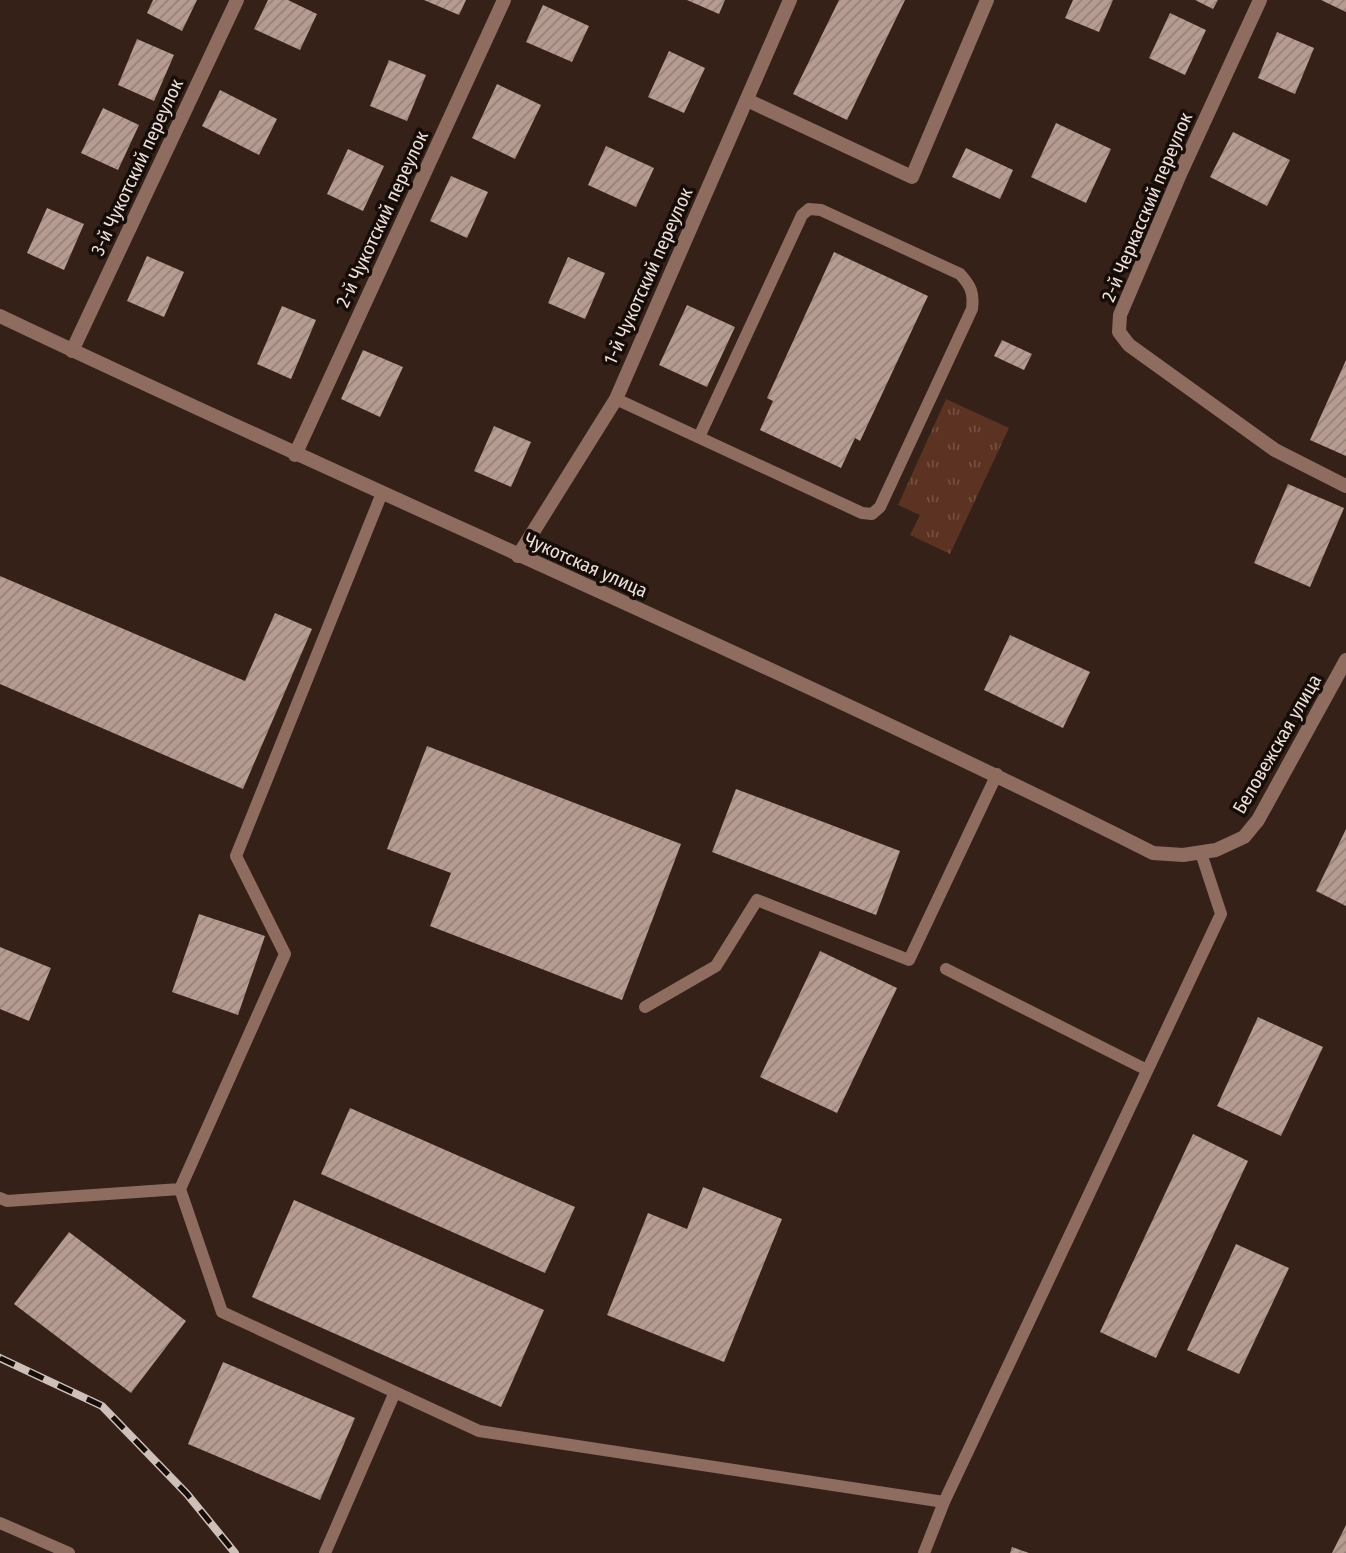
<svg xmlns="http://www.w3.org/2000/svg" width="1346" height="1553" viewBox="0 0 1346 1553" font-family="'Fira Sans Condensed',sans-serif">
  <defs>
    <pattern id="park-tufts" width="24" height="20" patternUnits="userSpaceOnUse" patternTransform="scale(1.75)"><rect width="24" height="20" fill="#5c3222"/><path d="M3 7l-1-3M5 7V3M7 7l1-3M15 17l-1-3M17 17v-4M19 17l1-3" fill="none" stroke="#744f42"/></pattern>
    <pattern id="building-hatch" width="6" height="6" patternUnits="userSpaceOnUse" patternTransform="scale(1.75)"><rect width="6" height="6" fill="#b69b91"/><path d="M-1 1l2-2M0 6l6-6M5 7l2-2" fill="none" stroke="#958179"/></pattern>
  </defs>
  <rect width="100%" height="100%" fill="#352118"/>
  <path fill="url(#park-tufts)" d="M946,399L1009,428L950,554L910,535L920,515L898,505Z"/>
  <path fill="url(#building-hatch)" d="M153,0H197L182,31L147,13Z
    M268,0H288L317,14L300,50L254,29Z
    M424,0H466L459,15Z
    M687,0H725L719,14Z
    M839,0H905L847,120L793,94Z
    M1073,0H1113L1099,32L1065,18Z
    M1195,0H1218L1213,9Z
    M1321,0H1346V12Z
    M543,5L589,26L572,62L526,42Z
    M1170,13L1206,30L1185,75L1149,58Z
    M1277,32L1314,48L1295,94L1258,78Z
    M137,39L174,55L154,101L118,85Z
    M669,51L705,68L684,113L648,97Z
    M389,60L426,75L407,121L370,106Z
    M497,84L541,105L515,159L472,138Z
    M220,90L277,119L259,155L202,126Z
    M103,108L139,125L118,170L81,153Z
    M1056,123L1111,149L1086,203L1031,177Z
    M1233,132L1290,160L1267,206L1210,177Z
    M606,146L654,168L636,207L588,185Z
    M966,148L1013,170L1000,199L952,177Z
    M348,149L384,166L363,211L327,194Z
    M451,176L488,192L467,238L430,221Z
    M47,208L84,224L64,270L27,253Z
    M834,252L928,296L860,441L855,438L841,468L760,430L773,401L767,398Z
    M147,256L184,272L164,317L127,301Z
    M568,257L605,273L585,319L548,303Z
    M687,305L735,327L707,387L659,365Z
    M282,306L316,320L291,379L257,364Z
    M1002,340L1032,354L1024,370L994,356Z
    M363,350L403,367L380,417L341,399Z
    M1346,360V456L1310,440Z
    M494,426L531,442L511,487L474,471Z
    M1288,484L1344,508L1310,587L1254,563Z
    M0,576L245,681L275,613L312,629L243,789L0,684Z
    M1010,635L1090,672L1063,728L984,690Z
    M427,746L681,844L622,1000L430,926L451,873L387,849Z
    M736,789L900,851L876,915L712,852Z
    M1346,829V906L1316,891Z
    M199,914L265,936L238,1015L172,992Z
    M0,947L51,968L29,1021L0,1009Z
    M820,951L897,988L837,1113L760,1077Z
    M1258,1017L1323,1047L1281,1136L1217,1106Z
    M350,1108L575,1207L545,1273L321,1174Z
    M1193,1134L1248,1161L1156,1358L1100,1332Z
    M703,1187L782,1219L724,1362L607,1315L648,1213L687,1229Z
    M294,1200L544,1310L501,1407L252,1297Z
    M69,1232L186,1321L131,1393L14,1304Z
    M1236,1244L1289,1268L1239,1374L1187,1350Z
    M223,1362L355,1418L320,1500L188,1444Z
    M1346,1525V1553H1332Z
    M1012,1547L1029,1553H1010Z"/>
  <g fill="none" stroke-linecap="round" stroke-linejoin="round">
    <path stroke="#8e6c5f" stroke-width="12" d="M616,399L862,513L872,514L880,507L972,309C974,293 971,286 960,274L821,210L809,209L802,215L699,437
      M382,493L236,856L285,954L180,1189L222,1312L479,1431L944,1502
      M946,969L1147,1070
      M645,1007L716,966L757,900L909,960L997,774
      M0,1198L7,1201L180,1189
      M0,1523L69,1553
      M325,1553L395,1392
      M924,1553L944,1502L1221,914L1201,853"/>
    <path stroke="#8e6c5f" stroke-width="14" d="M1260,0L1181,172L1120,315L1119,332L1129,345L1275,450L1346,486
      M747,100L912,177L987,0
      M0,316C383,498 774,663 1153,853L1183,855L1216,850L1244,837L1258,820L1346,660
      M72,351L237,0
      M295,455L504,0
      M518,556L616,399L790,0"/>
    <defs>
      <path id="rail" d="M0,1358L102,1406L187,1494L235,1553"/>
    </defs>
    <use href="#rail" stroke="#cfbfb9" stroke-width="8"/>
    <use href="#rail" stroke="#160d09" stroke-width="5" stroke-dasharray="16" stroke-linecap="butt"/>
  </g>
  <g text-anchor="middle" dominant-baseline="central" stroke-width="7" stroke-linejoin="round" paint-order="stroke">
    <g font-size="19" fill="#eedfda" stroke="#160d09">
      <text transform="translate(137 167) rotate(-65)">3-й Чукотский переулок</text>
      <text transform="translate(1147 207) rotate(-67)">2-й Черкасский переулок</text>
      <text transform="translate(382 219) rotate(-65)">2-й Чукотский переулок</text>
      <text transform="translate(648 276) rotate(-66)">1-й Чукотский переулок</text>
      <text transform="translate(586 565) rotate(24)">Чукотская улица</text>
      <text transform="translate(1277 744) rotate(-60)">Беловежская улица</text>
    </g>
  </g>
</svg>
